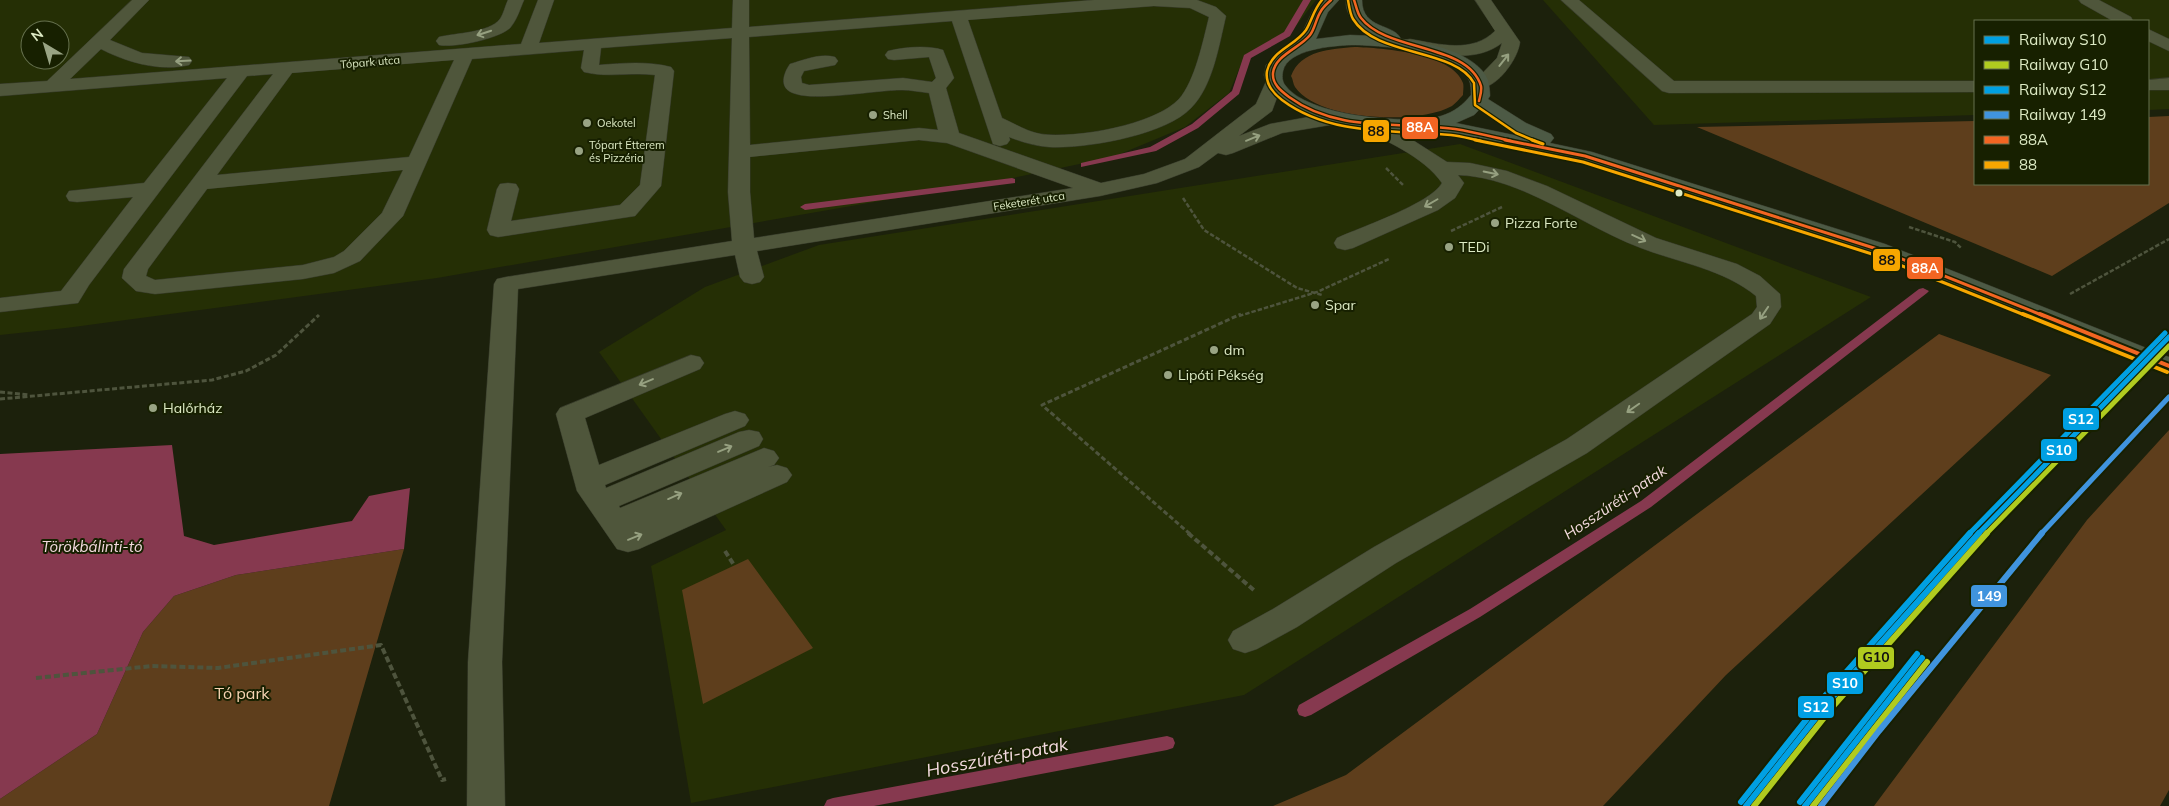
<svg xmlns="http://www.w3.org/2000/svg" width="2169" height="806" viewBox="0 0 2169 806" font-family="Mulish,sans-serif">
  <rect width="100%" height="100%" fill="#1c210c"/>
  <path fill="#252f05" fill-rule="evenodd" d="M0,0H1316L1289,35L1245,55L1229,93L1185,127L1113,157L1013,178L437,278L66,328L0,335ZM30,30H60V60H30Z
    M1543,0H2169V109L2148,110V21H1975V115L1654,125Z
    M1460,144L1871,297L1244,695L691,803L651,566L726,530L599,352L705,287L819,245Z"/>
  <path fill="#5e3e1c" d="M1355,47C1381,48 1453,53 1463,83C1464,86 1463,92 1463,95C1459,99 1456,103 1452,106C1419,125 1318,121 1295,87C1293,84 1293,79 1291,76C1301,50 1331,49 1355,47Z
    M2169,116V203L2052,276L1697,127L1975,121V184H2148V117Z
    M1939,334L2051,375L1726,675L1603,806H1273L1346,775Z
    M2169,430V790L2160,806H1874L2087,520Z
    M404,549L329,806H0V799L97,734L143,632L174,596L236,575Z
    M748,559L813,648L703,704L682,590Z"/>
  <path fill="#86394f" d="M172,445L184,536L214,545L352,521L369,496L410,488L404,549L236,575L174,596L143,632L97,734L0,799V454Z"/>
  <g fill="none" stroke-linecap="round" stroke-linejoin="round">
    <path fill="#86394f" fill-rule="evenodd" d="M1303,0H1311L1290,36L1251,58L1239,94L1198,128L1156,151L1081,167V163L1150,147L1192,124L1232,91L1244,55L1284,32Z
      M1012,178L1015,179V183L805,210L800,207L805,204Z
      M1923,288L1929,291L1927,293L1651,507L1480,617L1311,715L1305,717L1299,715L1297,710L1299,705L1470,609L1641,501L1919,289Z
      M1167,736L1173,738L1175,743L1173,748L1167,750L874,806H824L827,800L833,798Z"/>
    <defs>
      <path id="minor" d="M132,0H149L110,40L142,53L189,57L192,61L189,65C160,72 126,62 101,49L70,79L521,44L538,0H554L539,43L732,28L733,0H749V27L1094,0H1197L1216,7L1226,16C1219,45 1213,86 1191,108C1166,135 1085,149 1049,147C1035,146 1022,142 1009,137L1010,140L1007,144L1000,146L993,144L952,21L749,37L750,145L919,128L938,130L929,93C920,92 911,90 902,90C875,90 815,102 793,93C779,88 783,74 790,64C804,60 820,53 835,57L838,61L835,65L804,71L801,77L802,83L809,85L903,78L932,82L936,78L929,57L894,60L888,59L885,55L888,51C905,47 927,45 943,50L954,78L946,88L959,133L1101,183L1144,174L1185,159L1256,104L1268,77L1274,75L1280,77L1283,81L1272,111L1239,136L1270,124L1336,112L1343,114L1346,118L1343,122L1336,124L1282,133L1233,153L1226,155L1218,153L1199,167L1157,183L1100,196L757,251L764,277L760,282L752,284L744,282L740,277L735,255L518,289L502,662L505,806H467L468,662L494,284L497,279L506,277L732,241L728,192L732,38L601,48L599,65C624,63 648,61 671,67L674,71L661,186L635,216L498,237L490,235L487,230L497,189L500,184L508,183L516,184L519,189L511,221L620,205L640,185L655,75C631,72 607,78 584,72L581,68L584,50L472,59L403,216L360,261L334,273L303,279L155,294L136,291L122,278L124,269L273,74L247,76L89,285L78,303L0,312V298L61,291L133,197L77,202L69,201L66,196L69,191L144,183L227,78L0,96V84L47,81ZM1154,6L1190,8L1209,17C1203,41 1195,81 1179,99C1155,125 1075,139 1041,134C1028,132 1015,124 1002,118L968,20ZM454,60L409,157L217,175L292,73ZM919,140L947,143L1073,188L754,238L750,192V157ZM403,170L382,213L344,251L334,257L303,265L155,280L146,276L148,269L207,189Z
        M508,0H524C520,9 517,20 510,28C498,39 454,48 439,45L436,41L439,37C455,33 489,33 500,19C504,13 505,6 508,0Z
        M1475,0H1491L1520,42C1518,60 1494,93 1474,88L1472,84L1497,58L1502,43C1476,63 1440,55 1410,49L1404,48L1401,44L1404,40L1410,39C1439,44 1472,54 1495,31Z
        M1561,0H1579L1674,81H1975V92L1669,93L1662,91Z
        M2079,0H2099L2131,17L2133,21H2113L2081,3Z
        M2148,29L2169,39V51L2148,41Z
        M2169,78V90H2148V80Z
        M1361,117L1397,130L1447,162L1470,163L1507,171L1547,186L1656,238L1737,264L1760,276L1780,294L1781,307L1770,324L1587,453L1396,563L1297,627L1257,649L1245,653L1233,649L1228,640L1233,631L1273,609L1374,547L1567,439L1752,314L1757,307L1756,296C1723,269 1680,263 1641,248C1582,226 1522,177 1458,175L1464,183L1455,198L1438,210L1353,248L1345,250L1337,248L1334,243L1337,238C1361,227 1430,204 1442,183C1424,157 1383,138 1354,127L1351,123L1354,119Z
        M691,355L700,357L704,363L700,369L585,418L599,465L725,414L735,411L745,414L749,420L745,426L605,485L606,488L739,432L749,430L759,432L763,439L759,446L619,506L620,508L764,448L774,451L779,458L774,465L768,467L777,465L787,468L792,475L787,482L639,549L628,552L617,549L577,491L556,414L560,408Z"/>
      <path id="major" d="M1322,0H1339L1328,12L1316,39L1350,35L1374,36C1359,28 1345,18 1346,0H1362C1362,30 1394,23 1401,39C1427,42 1477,53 1488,80C1489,85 1490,91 1490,96L1488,99L1526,123L1551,134L1554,138L1550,143L1592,152L1885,244L2169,357V374L1869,254L1580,161L1454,135L1360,128L1301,112L1283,103L1275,96L1267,86L1264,75L1266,65L1276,54L1287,47L1302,33L1313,10ZM1350,45C1379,45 1454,50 1469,80C1471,84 1471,91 1471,95C1463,105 1454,112 1441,116C1407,125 1306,116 1285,85C1282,81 1282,76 1283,71C1288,49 1332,46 1350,45ZM1479,110L1512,131L1528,138L1456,123L1474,115Z"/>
    </defs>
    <use href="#minor" stroke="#373b2b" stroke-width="1"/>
    <use href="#major" stroke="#373b2b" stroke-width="1"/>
    <path stroke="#4e543d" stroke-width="2.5" stroke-dasharray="4.5 2" stroke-linecap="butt" d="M1386,168L1403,185
      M1183,198L1204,230L1297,288L1322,295
      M1909,227L1955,242L1961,248
      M1451,231L1502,207
      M2070,294L2169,239
      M1239,316L1317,292L1389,259"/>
    <path stroke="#4e543d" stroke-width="3" stroke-dasharray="5 2.5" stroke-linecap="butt" d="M0,392L29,395
      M0,399L212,380L246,371L276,355L319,315
      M1190,534L1042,405L1241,314"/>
    <path stroke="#4e543d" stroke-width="4" stroke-dasharray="6 3" stroke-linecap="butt" d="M1188,533L1256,592
      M725,551L734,565
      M36,678L152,666L218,668L381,645L442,780L446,779"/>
    <use href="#minor" fill="#4f563b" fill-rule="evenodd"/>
    <use href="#major" fill="#4d5a45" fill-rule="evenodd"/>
    <defs>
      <path id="bus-1-far2" d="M1331,0C1328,3 1323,7 1321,11C1316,18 1315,29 1310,35C1300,48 1275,55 1273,73C1272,84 1281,91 1289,97C1338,133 1399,121 1455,129C1474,132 1493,137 1511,141
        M1354,0C1356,5 1357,13 1361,18C1387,52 1468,43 1481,86C1482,91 1480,96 1479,101"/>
      <path id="bus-1-far1" d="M1505,140L1585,156L1877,249L2044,316"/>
      <path id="bus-1" d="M2040,314L2169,366"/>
      <path id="bus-2-far2" d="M1322,0C1314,9 1312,20 1306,30C1295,46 1272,50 1267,71C1265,83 1273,93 1282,100C1330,136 1393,130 1451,135C1461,136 1471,139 1481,141
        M1348,0C1349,6 1350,14 1353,19C1376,57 1455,48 1474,83L1475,105L1516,133L1535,141"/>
      <path id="bus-2-far1" d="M1475,140L1583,162L1875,255L2027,316
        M1532,140L1543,144"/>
      <path id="bus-2" d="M2023,314L2167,372"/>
    </defs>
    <use href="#bus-1-far2" stroke="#172000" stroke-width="5"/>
    <use href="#bus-1-far1" stroke="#172000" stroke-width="6"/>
    <use href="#bus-1" stroke="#172000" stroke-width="8"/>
    <use href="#bus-2-far2" stroke="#172000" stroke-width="5"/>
    <use href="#bus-2-far1" stroke="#172000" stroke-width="6"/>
    <use href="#bus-2" stroke="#172000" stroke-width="8"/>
    <use href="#bus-1-far2" stroke="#f26522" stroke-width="2.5"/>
    <use href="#bus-1-far1" stroke="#f26522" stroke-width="3"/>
    <use href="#bus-1" stroke="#f26522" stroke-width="4"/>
    <use href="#bus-2-far2" stroke="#f7a600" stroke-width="2.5"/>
    <use href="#bus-2-far1" stroke="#f7a600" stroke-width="3"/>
    <use href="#bus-2" stroke="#f7a600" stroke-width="4"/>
    <defs>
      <path id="rail-1-far1" d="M1978,534L2169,337"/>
      <path id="rail-1" d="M1746,806L1830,700L1979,533
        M1805,806L1922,658"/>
      <path id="rail-2-far1" d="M1986,534L2169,346"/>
      <path id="rail-2" d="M1754,806L1835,704L1987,533
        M1813,806L1927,662"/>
      <path id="rail-3-far1" d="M1969,534L2165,333"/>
      <path id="rail-3" d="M1741,802L1825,696L1970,533
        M1800,802L1917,654"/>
      <path id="rail-4-far1" d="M2041,534L2169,397"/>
      <path id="rail-4" d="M1821,806L1879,731L2042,533"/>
    </defs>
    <use href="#rail-1-far1" stroke="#172000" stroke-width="9"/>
    <use href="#rail-1" stroke="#172000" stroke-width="10"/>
    <use href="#rail-2-far1" stroke="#172000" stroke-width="9"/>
    <use href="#rail-2" stroke="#172000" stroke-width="10"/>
    <use href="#rail-3-far1" stroke="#172000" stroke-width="9"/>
    <use href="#rail-3" stroke="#172000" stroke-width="10"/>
    <use href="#rail-4-far1" stroke="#172000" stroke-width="9"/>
    <use href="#rail-4" stroke="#172000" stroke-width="10"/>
    <use href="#rail-1-far1" stroke="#00a0e3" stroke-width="5"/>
    <use href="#rail-1" stroke="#00a0e3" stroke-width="6"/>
    <use href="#rail-2-far1" stroke="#b0cb1f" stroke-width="5"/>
    <use href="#rail-2" stroke="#b0cb1f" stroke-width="6"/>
    <use href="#rail-3-far1" stroke="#00a0e3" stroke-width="5"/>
    <use href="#rail-3" stroke="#00a0e3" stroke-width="6"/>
    <use href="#rail-4-far1" stroke="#4094de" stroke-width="5"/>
    <use href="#rail-4" stroke="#4094de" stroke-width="6"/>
  </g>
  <defs><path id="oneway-shaft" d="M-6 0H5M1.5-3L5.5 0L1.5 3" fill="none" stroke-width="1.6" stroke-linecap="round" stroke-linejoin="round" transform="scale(1.25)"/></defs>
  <g stroke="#96a080">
    <use href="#oneway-shaft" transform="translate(484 33) rotate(162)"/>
    <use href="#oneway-shaft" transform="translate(1504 60) rotate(-52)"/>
    <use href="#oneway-shaft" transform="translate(183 61) rotate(177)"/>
    <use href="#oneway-shaft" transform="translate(1253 138) rotate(-22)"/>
    <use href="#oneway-shaft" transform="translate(1491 173) rotate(12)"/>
    <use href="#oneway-shaft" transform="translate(1431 203) rotate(150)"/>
    <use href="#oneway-shaft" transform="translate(1639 238) rotate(25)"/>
    <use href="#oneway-shaft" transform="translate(1764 313) rotate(124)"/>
    <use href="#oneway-shaft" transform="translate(646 382) rotate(157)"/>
    <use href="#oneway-shaft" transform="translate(1633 408) rotate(145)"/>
    <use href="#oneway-shaft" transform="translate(725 449) rotate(-23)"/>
    <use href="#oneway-shaft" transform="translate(675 496) rotate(-24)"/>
    <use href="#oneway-shaft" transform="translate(635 537) rotate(-22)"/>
  </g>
  <g fill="#99a484" stroke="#172000" stroke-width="2">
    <circle cx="873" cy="115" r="5"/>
    <circle cx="587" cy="123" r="5"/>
    <circle cx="579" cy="151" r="5"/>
    <circle cx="1495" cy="223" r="5"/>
    <circle cx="1449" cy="247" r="5"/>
    <circle cx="1315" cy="305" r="5"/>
    <circle cx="1214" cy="350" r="5"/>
    <circle cx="1168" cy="375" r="5"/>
    <circle cx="153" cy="408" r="5"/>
  </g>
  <circle fill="#ddeac4" stroke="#172000" stroke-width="2" cx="1679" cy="193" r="4.5"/>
  <g text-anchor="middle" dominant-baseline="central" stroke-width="4" stroke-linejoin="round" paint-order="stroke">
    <g font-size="11" fill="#ddeac4" stroke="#172000">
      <text transform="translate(370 62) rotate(-5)">Tópark utca</text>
      <text transform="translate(1029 201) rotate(-9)">Feketerét utca</text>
    </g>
    <g font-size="11" fill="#ddeac4" stroke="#172000" text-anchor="start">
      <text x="883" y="115">Shell</text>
      <text x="597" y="123">Oekotel</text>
      <text x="589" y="145">Tópart Étterem<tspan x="589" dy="13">és Pizzéria</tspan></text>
    </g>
    <g font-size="14" fill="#ddeac4" stroke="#172000" text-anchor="start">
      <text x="1505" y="223">Pizza Forte</text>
      <text x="1459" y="247">TEDi</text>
      <text x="1325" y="305">Spar</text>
      <text x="1224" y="350">dm</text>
      <text x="1178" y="375">Lipóti Pékség</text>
      <text x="163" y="408">Halőrház</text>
    </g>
    <g font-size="15" font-style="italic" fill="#f4dadf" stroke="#172000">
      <text transform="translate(1615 502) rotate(-34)">Hosszúréti-patak</text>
      <text x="92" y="546">Törökbálinti-tó</text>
    </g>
    <g font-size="16" fill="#f8d4b3" stroke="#172000">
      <text x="242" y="693">Tó park</text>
    </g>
    <g font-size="18" font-style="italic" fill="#f4dadf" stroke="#172000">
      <text transform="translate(997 757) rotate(-11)">Hosszúréti-patak</text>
    </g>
  </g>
  <g stroke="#172000" stroke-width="2">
    <rect x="1401" y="116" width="38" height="24" rx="5" fill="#f26522"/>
    <rect x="1362" y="119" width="28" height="24" rx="5" fill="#f7a600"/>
    <rect x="1872" y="248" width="29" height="24" rx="5" fill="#f7a600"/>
    <rect x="1906" y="256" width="38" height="24" rx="5" fill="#f26522"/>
    <rect x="2062" y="407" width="38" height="24" rx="5" fill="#00a0e3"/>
    <rect x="2040" y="438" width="38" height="24" rx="5" fill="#00a0e3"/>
    <rect x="1970" y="584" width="38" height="24" rx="5" fill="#4094de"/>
    <rect x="1857" y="646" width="38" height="24" rx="5" fill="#b0cb1f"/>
    <rect x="1826" y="671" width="38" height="24" rx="5" fill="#00a0e3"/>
    <rect x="1797" y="695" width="38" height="24" rx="5" fill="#00a0e3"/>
  </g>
  <g font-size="14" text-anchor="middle" font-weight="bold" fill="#fff">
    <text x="1420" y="132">88A</text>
    <text x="1925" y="273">88A</text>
    <text x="2081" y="424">S12</text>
    <text x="2059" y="455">S10</text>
    <text x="1989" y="601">149</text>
    <text x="1845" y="688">S10</text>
    <text x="1816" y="712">S12</text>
  </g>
  <g font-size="14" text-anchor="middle" font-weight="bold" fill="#111">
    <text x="1376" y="136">88</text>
    <text x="1887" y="265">88</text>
    <text x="1876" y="662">G10</text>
  </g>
  <rect x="1974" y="20" width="175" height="165" fill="#172000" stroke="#66714e"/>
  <rect x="1984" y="36" width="25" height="8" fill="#00a0e3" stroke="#66714e"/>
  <text x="2019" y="45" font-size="15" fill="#ddeac4">Railway S10</text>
  <rect x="1984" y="61" width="25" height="8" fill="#b0cb1f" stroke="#66714e"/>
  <text x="2019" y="70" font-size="15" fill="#ddeac4">Railway G10</text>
  <rect x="1984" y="86" width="25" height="8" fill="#00a0e3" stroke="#66714e"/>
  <text x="2019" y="95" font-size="15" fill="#ddeac4">Railway S12</text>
  <rect x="1984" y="111" width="25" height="8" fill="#4094de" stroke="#66714e"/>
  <text x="2019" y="120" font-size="15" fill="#ddeac4">Railway 149</text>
  <rect x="1984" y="136" width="25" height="8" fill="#f26522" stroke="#66714e"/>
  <text x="2019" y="145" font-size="15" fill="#ddeac4">88A</text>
  <rect x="1984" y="161" width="25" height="8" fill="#f7a600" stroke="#66714e"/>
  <text x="2019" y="170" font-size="15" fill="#ddeac4">88</text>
  <g transform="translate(45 45) rotate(322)"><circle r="24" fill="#172000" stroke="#66714e"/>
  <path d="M0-4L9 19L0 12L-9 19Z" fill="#99a484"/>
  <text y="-8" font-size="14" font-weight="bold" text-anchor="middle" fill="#ddeac4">N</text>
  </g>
</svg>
